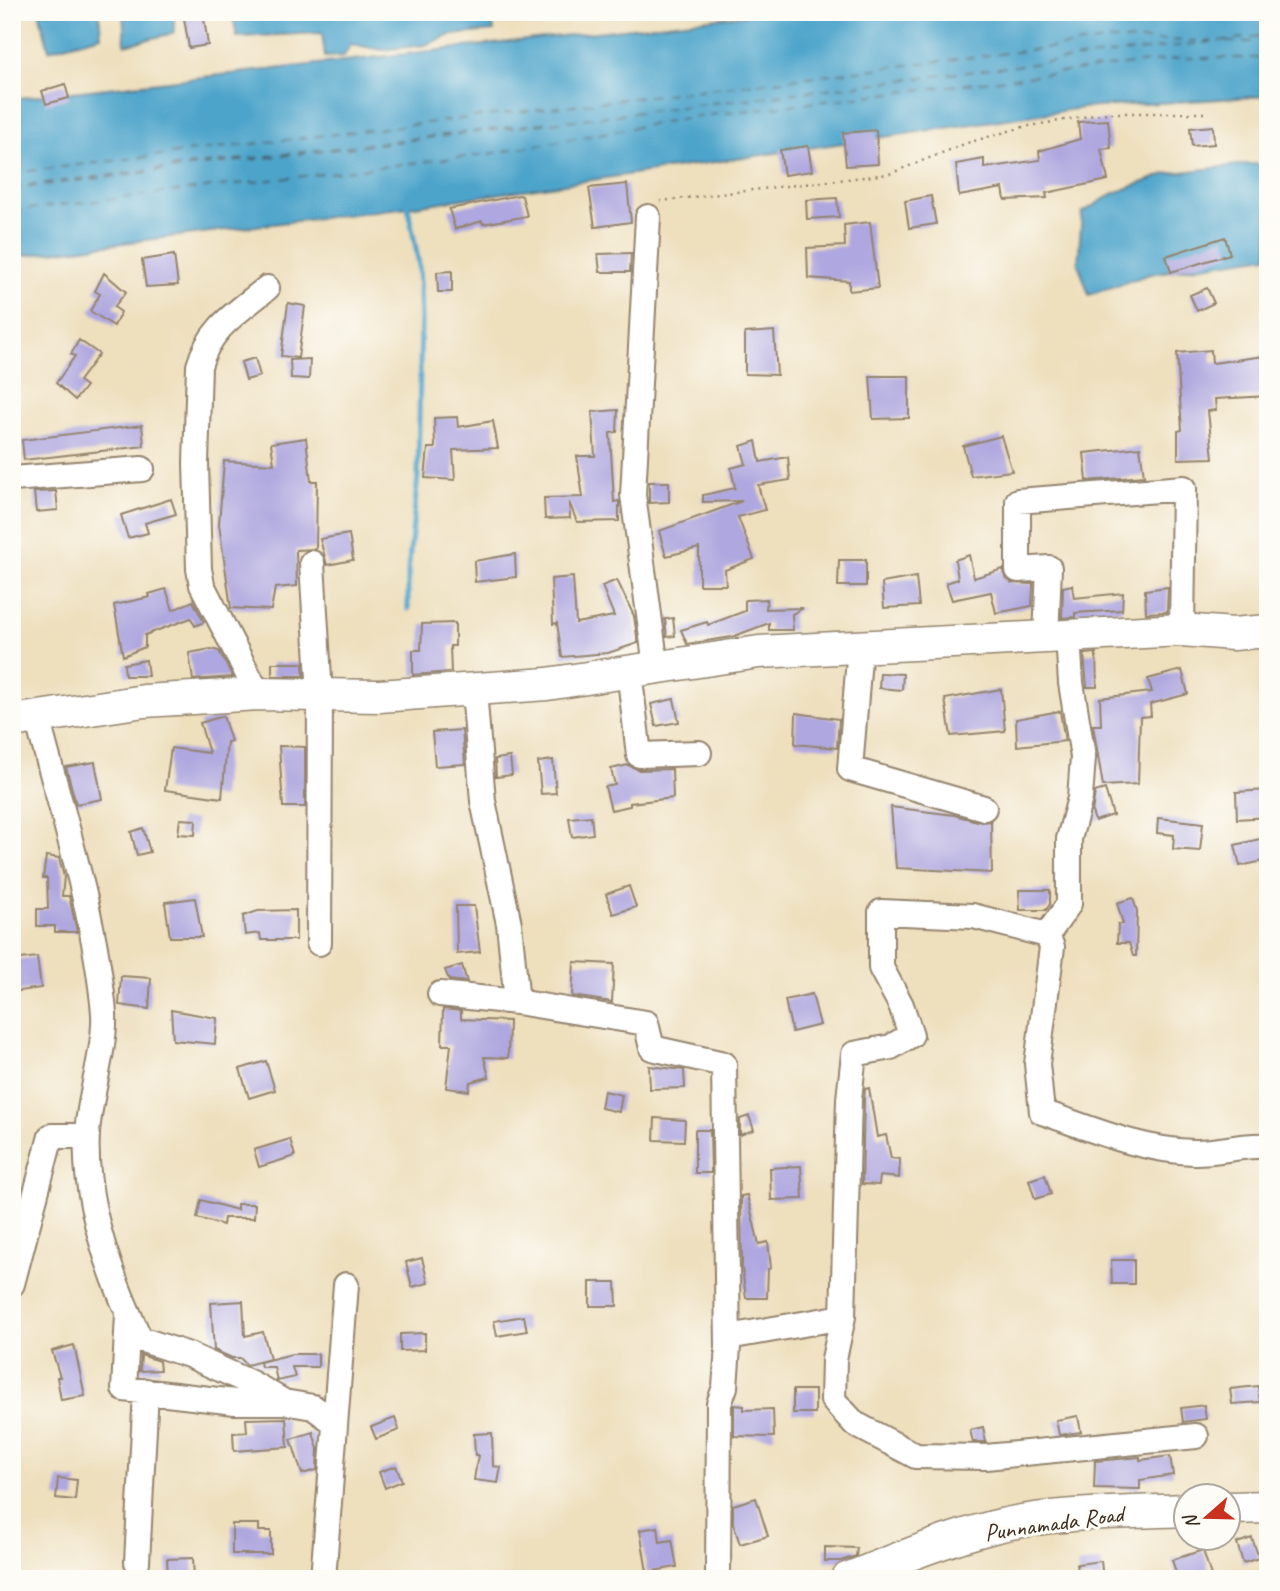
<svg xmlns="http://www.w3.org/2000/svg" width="1280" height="1591" viewBox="0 0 1280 1591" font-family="Caveat,sans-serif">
  <rect width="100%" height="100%" fill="#fdfcf7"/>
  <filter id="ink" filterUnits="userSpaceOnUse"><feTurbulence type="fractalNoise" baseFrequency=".0143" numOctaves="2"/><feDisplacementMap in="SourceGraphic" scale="14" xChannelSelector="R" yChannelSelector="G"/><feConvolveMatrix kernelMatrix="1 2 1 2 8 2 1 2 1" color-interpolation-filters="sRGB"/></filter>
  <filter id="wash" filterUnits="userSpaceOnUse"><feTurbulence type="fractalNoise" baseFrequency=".00686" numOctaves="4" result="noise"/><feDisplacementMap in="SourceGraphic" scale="28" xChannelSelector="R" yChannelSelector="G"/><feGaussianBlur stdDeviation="1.57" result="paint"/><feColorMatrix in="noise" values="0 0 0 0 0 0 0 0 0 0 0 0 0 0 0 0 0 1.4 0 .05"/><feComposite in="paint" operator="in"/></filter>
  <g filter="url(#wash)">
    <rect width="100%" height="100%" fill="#eedfbd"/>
    <path fill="#4ea4cb" stroke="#446774" stroke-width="2" d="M39,12H99L101,36L49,50Z
      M123,12H174V33L125,45Z
      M232,12H491L494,31L450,35L425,45L382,50L351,44L344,56L325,57L322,33L237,37Z
      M771,12H1268V96L1082,108L408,207L12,257V99Z
      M1247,164H1268V256L1150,274L1089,295L1078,263L1082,213L1112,194L1166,174Z"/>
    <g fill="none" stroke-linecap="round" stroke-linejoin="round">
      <path stroke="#4ea4cb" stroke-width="5" d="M408,207L419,265L421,318L418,476L408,572V609"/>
      <path stroke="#435b63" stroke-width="2" stroke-dasharray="9 7" stroke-linecap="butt" d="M1227,42H1268
        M12,173L1114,40L1211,41
        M12,187L551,122
        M12,189L1268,35
        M12,211L488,154L692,117L1182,58H1268"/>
    </g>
    <g id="blocks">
      <path fill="#afa7df" d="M183,12H203L208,45L189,48Z
        M65,84L69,98L46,104L42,91Z
        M1108,120L1111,148L1101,149L1108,180L1046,193L1047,198L1005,200L1003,188L959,196L956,164L984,159V168L1040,160L1039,151L1080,139L1078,122Z
        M1213,126L1214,144L1192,146L1190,128Z
        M876,130L878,164L846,166L843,133Z
        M808,146L812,171L784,175L780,150Z
        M627,184L631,222L595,227L589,188Z
        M519,195L522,196L527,216L483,224L482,221L455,229L449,209Z
        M931,196L936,224L909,228L905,201Z
        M837,198L839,217L807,219L806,200Z
        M870,222L878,288L849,291V281L808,278L807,248L845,246L844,225Z
        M1225,237L1230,254L1171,272L1166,256Z
        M631,253L630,272H600L598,254Z
        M174,255L178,285L146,287L142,260Z
        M452,271V292H438L437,272Z
        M104,273L126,292L114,307L121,312L114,326L90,311L100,294L95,291Z
        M1207,288L1214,303L1197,311L1190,295Z
        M288,303L305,306L298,358L281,356Z
        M774,331L777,375L745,374V333Z
        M79,340L99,354L79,381L86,386L75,400L56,383L75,356L71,354Z
        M1211,350L1212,363L1265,356L1268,396L1215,399L1216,410L1208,411L1213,458L1178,459V431L1182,430L1177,353Z
        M255,358L260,376L246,380L241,362Z
        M310,359L309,379L291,378L290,360Z
        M870,376H909V418L873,419Z
        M618,410L617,432L610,433L614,502L619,501V521L577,522L569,502L570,518L545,519L544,498L583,497L577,456H595L592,412Z
        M457,417L458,427L493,421L498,448L453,450L455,480L425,478L428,448H435L434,418Z
        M142,425L144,446L24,460L22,440Z
        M1001,436L1012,471L971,476L963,446Z
        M306,438L311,481H317L316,549L296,550L297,586L275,588L271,610L231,608L219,524L224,461L274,464L271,443Z
        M756,441L760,462L788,457L790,480L758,485L765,510L738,517L754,559L725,570L726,585H699V548L666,556L659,531L742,501L703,502V495L735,488L731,468L746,464L741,446Z
        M1140,447L1144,476L1087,481L1084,453Z
        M649,482H669V502L649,503Z
        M56,491L58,510L36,512L34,492Z
        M171,499L176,514L145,523L148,533L128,538L121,515Z
        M349,534L353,560L327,565L320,539Z
        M515,554L516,577L475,582L474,561Z
        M969,555L974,578L1003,569L1005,577L1012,583L1033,584L1032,606L996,613L991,592L952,600L946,583L958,579L955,560Z
        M839,560H866V586H838Z
        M573,577L576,623L614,616L602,586L617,580L634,616L638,643L608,653L562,657L557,623L553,624L551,579Z
        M916,577L919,606L884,608L882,583Z
        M1072,585L1074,598L1123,593L1122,610L1075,613V617L1062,618L1063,587Z
        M1168,587L1167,612L1146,613L1145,590Z
        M166,589L173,610L193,601L204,622L195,626L191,618L145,635V647L123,656L114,605L150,597L149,594Z
        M767,599L766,609L803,608L792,614L793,630H769V623L732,637L687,644L681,630L707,622L708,625L745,611V600Z
        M673,618L675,636L667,637L665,619Z
        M455,623V646H450L451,672L413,675V650H421L422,624Z
        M211,649L219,651L233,677L193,680L189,653Z
        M1096,653L1097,687H1087L1084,654Z
        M146,660L148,676H125L124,664Z
        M272,663H303L304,676H272Z
        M1182,670L1188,694L1150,704L1151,716L1140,717L1138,784L1103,786L1093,725H1101L1100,698L1152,692L1148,679Z
        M880,673L903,674L902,690L879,688Z
        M1001,689L1005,731L951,736L945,699Z
        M674,699L679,722L656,726L651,704Z
        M1060,711L1065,741L1017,746L1016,719Z
        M796,713L839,719L837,748L795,744Z
        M223,716L231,741L227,742L222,798L165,790L171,748L209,753L200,723Z
        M462,730L465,764L435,766L432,732Z
        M279,746L305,747V807H283Z
        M510,757L512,775L496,777L495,759Z
        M553,760L556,793L541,794L538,762Z
        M95,762L102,799L76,804L66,767Z
        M628,765L639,770L672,769L673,798L630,803V806L611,810L605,787L615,785L611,769Z
        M1105,789L1113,815L1095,821L1092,812L1095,792Z
        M1268,790V817L1237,819L1236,792Z
        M891,807L954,815L981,822L991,821L992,873L896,868Z
        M591,816L593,834L572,837L569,818Z
        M1158,818L1203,823L1200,851L1173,849L1174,835L1157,833Z
        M180,819L196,820L195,835L178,834Z
        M143,828L150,852L137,855L131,832Z
        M1268,837V860L1240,866L1235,845Z
        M46,856L59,858L64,877L62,896H69L77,932H55V926H37V909H48L47,878H43Z
        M629,886L636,907L613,914L606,894Z
        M1019,890H1050V904L1046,910H1020Z
        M195,898L202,937H170L165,902Z
        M1133,898L1137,911L1136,956H1133L1129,943H1117L1118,924H1123L1117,903Z
        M456,906H474L480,952L457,954Z
        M296,910V940H261L260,933L245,935L243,916L258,911Z
        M37,957L41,988L12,992V960Z
        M574,962L614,964L612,1002L572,996Z
        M462,965L467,982L449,980L445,970Z
        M121,976L151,978L149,1009L119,1005Z
        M812,994L820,1025L792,1032L785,1000Z
        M443,1009L461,1011V1019L509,1021L508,1058L484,1057L489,1077L470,1082L469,1091L446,1088L451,1045H442Z
        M171,1010L217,1018L215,1044L173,1040Z
        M266,1061L275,1090L249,1098L240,1069Z
        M649,1066L684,1070L685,1088L650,1089Z
        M869,1088L877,1137L886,1135L891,1158L900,1159L899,1178L880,1176L879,1185L862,1184L864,1100L865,1089Z
        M604,1091L622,1095L619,1112L601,1108Z
        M749,1116L754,1130L740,1135V1119Z
        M655,1118L685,1120L684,1141L654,1140Z
        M695,1130H710L711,1173H695Z
        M290,1139L295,1156L259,1167L254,1150Z
        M801,1166L803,1199L771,1200L770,1168Z
        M1045,1175L1051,1194L1035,1199L1029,1180Z
        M747,1195L759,1244L768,1242L771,1268L768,1269L767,1298H746L742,1268L741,1196Z
        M201,1200L237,1210V1204H255L254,1218H224L223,1225L197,1218Z
        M422,1258L428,1283L412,1287L406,1262Z
        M1111,1260H1134V1284H1112Z
        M590,1282H616L617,1306H590Z
        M243,1301L245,1336L263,1332L270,1359L247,1365L240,1358H232L214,1350L211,1303Z
        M524,1316L527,1331L497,1336L494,1321Z
        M425,1333V1350L400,1351V1334Z
        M74,1345L85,1396L61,1400L57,1377H60L52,1351Z
        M292,1354H318V1367H292L295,1377L277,1381L274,1367H261L260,1362Z
        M141,1355L159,1361L160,1370L140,1371Z
        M1258,1386L1260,1402L1232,1404L1230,1389Z
        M793,1390H815V1413H793Z
        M734,1405L744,1406V1410L773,1409L774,1437L734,1436Z
        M1204,1405L1206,1419L1183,1422L1181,1408Z
        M1078,1416L1081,1432L1059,1435L1056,1420Z
        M286,1418L288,1447L234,1451L233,1433L247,1432L246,1419Z
        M395,1418L399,1430L376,1439L371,1427Z
        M983,1427L986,1442H973L970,1430Z
        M313,1432L318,1449L317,1470L302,1474L291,1439Z
        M492,1433L493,1466L501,1467L498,1483L474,1480L478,1455H475L474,1434Z
        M1170,1456L1173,1475L1140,1480V1489L1094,1488L1095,1461L1140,1457V1460Z
        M396,1466L402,1481L385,1488L379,1472Z
        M58,1478L77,1480L75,1500L56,1498Z
        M756,1498L768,1536L740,1544L733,1523V1505Z
        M232,1524H259V1531H271V1554H232Z
        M658,1527L660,1542L672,1540L677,1567L647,1572L640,1530Z
        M1252,1538L1259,1558L1243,1563L1237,1543Z
        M825,1547L857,1548L856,1556L841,1561H825Z
        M1203,1550L1212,1579H1178L1172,1560Z
        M193,1558L194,1579L168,1576L167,1559Z
        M1101,1561L1103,1579H1079L1077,1564Z"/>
    </g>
  </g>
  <g filter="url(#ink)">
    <use href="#blocks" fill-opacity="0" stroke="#94846e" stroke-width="2"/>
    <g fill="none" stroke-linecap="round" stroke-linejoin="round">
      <defs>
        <path id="minor" d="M648,217L633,495L656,667
          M12,479L142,469
          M312,563L320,695L319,943
          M1068,636L1071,683L1083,757L1080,798L1069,839V904L1047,935L973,916L881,912V968L901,1005L911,1035L891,1047L854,1054L849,1099L843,1317L834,1359L833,1400L855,1424L916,1456L986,1457L1196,1436
          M1046,637L1049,568L1018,570V501L1184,488L1182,630
          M860,646L850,769L984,808
          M629,670L639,755L699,753
          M474,690L483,801L509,924L517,1002L646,1023L652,1048L724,1064L728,1347L725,1387L719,1404L718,1579
          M258,694L202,585L199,569L196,463L199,366C210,327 237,313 267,288
          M37,717C62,814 95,913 104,1013C106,1048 89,1097 87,1134C83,1203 111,1278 140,1339L189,1355L251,1383L284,1402L313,1407L334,1422
          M1047,935L1052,947L1037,1064L1042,1112C1092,1129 1139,1150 1193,1152C1218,1153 1242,1144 1268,1146
          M440,994L517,1002
          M12,1284L51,1136H87
          M128,1315L124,1389L235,1402H282
          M728,1337L843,1317
          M137,1562L146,1391
          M323,1579L346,1285"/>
        <path id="major" d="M12,721L144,701L258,694L379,696L547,684L759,652L1182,630L1233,634L1268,631
          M1228,1508L1268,1507
          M847,1579C895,1560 943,1540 993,1527C1052,1512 1125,1513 1186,1510"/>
      </defs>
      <use href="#minor" stroke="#94846e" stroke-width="28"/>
      <use href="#major" stroke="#94846e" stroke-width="35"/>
      <path stroke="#94846e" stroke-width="2.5" stroke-dasharray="2 5" stroke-linecap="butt" d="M660,201L889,174L967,143L1023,127L1107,113H1209"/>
      <use href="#minor" stroke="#fff" stroke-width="24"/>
      <use href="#major" stroke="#fff" stroke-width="32"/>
    </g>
  </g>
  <g text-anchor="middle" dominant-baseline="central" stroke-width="6" stroke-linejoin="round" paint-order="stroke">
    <g font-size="24" fill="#3b2a1e" stroke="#fdfcf7">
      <text transform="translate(1054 1523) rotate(-8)">Punnamada Road</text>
    </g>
  </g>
  <rect width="1280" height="1591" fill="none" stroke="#fdfcf7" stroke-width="42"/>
  <g transform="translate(1207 1517) rotate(250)"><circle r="33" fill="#fdfcf7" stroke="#afa8a0" stroke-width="2"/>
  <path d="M0-5L12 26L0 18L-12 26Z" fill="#c8321e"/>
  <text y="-10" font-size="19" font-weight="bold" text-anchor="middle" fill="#3b2a1e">N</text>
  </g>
</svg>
